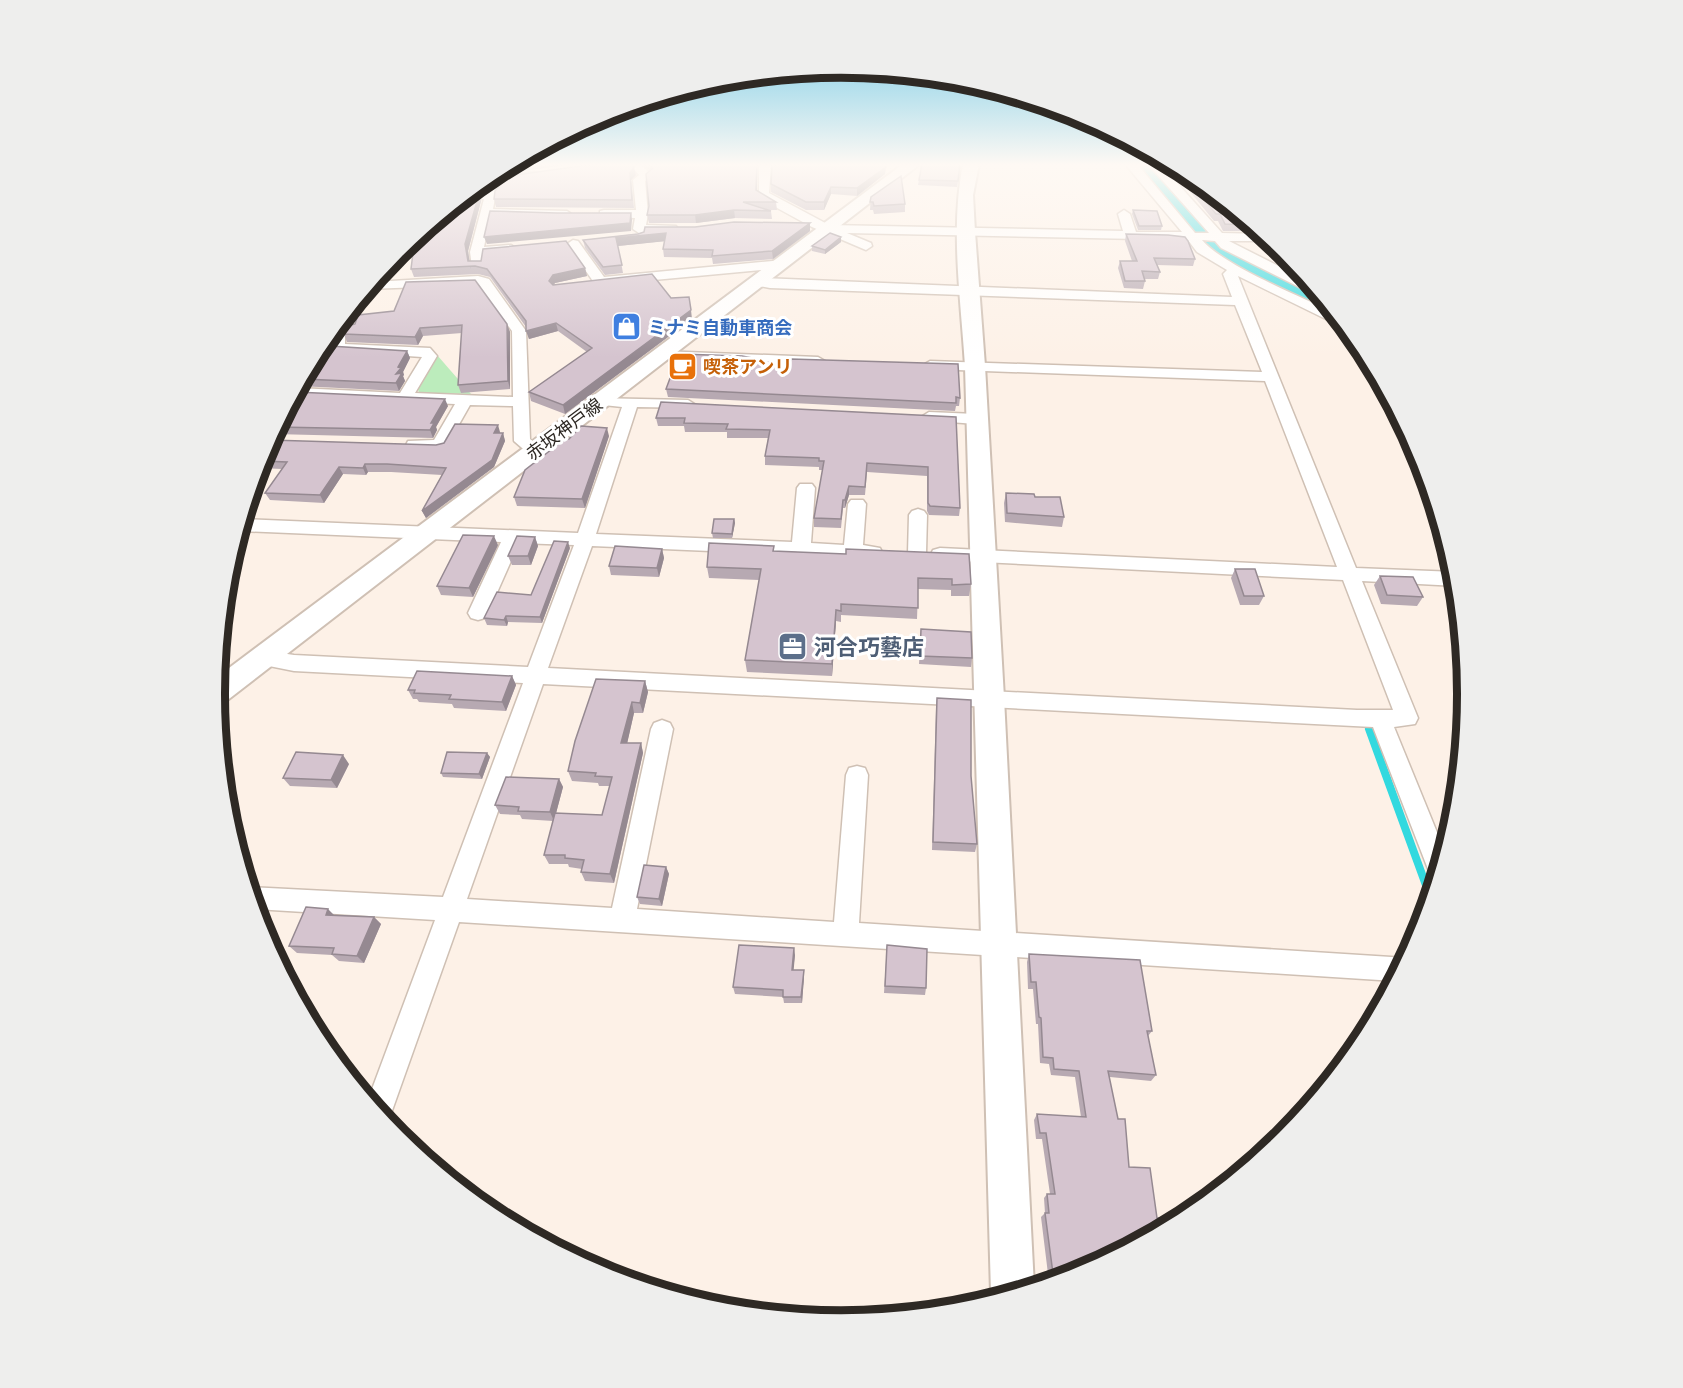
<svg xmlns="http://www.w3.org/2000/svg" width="1683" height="1388" viewBox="0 0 1683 1388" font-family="'PT Sans Narrow','Noto Sans JP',sans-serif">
  <rect width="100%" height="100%" fill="#fdf1e7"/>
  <path fill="#bcecbc" d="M437,355L471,394L419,393L418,389Z"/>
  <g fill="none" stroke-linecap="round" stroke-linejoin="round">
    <path stroke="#32d9df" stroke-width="8" d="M1369,729L1431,899"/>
    <path fill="#32d9df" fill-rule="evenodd" d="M1132,164H1154L1219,240L1258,263L1317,290L1335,313L1329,314L1320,312L1240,273L1201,250Z"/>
    <defs>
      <path id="street" d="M629,164H640L652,175L645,181L648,214L646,225L676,226L678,229L676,232L639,233L633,229L635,218L600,217V211L604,210H636L633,180L639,175Z
        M759,164H771L769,193L829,225L1123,231L1118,214L1124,210L1130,214L1136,232H1182L1125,164H1137L1195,233H1209L1148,164H1160L1222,233L1264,234L1272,241H1229L1310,282L1319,293H1311L1221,248L1215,241L1202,240C1224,266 1302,297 1335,313L1346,326L1338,325L1238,276L1356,568L1456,572L1457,586L1362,581L1418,718L1415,724L1394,727L1445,852L1437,879L1431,877L1428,869L1373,727L543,684L467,899L612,908L651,729L654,723L662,720L670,723L673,729L637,909L834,922L846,775L849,768L857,766L865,768L868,775L859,923L1407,958L1395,981L459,922L388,1122L368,1100L435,920L255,909L249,887L443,897L523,683L294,671L254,663L251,658L254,653L261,650L294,655L528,667L574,545L519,543L488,613L485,618L478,620L471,618L468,613L501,542L241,531L243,519L578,533L622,407L594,404L592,401L594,398L688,400L696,405L694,408L637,407L596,534L792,542L797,488L800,484H812L815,488L811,543L844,545L848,504L851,500H863L866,504L863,545L880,548L882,552L880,556L873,558L592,546L548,668L1357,710H1393L1343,580L940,560L933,558L931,554L933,550L940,548L1337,567L1265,381L930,369L923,365L930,361L1262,372L1235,305L770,288L754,285L752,282L759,278L1232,297L1223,274L1227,270L1197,252L1188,240L847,233L871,243L872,246L866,250L812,227L759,198Z
        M534,172L538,173V177L509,181L495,198L493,209L567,211L573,215L567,219L490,216L484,247L511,245L517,249L511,253L483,255L482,267H472L470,252L484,199H462L470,192H488L501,176Z
        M573,240L578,241L604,277L783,260L790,264L783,268L600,285L595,284L567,244Z
        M478,276L489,279L526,331L530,439L543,450L541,454H529L514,441L513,406L470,405L445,449L414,450L406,445L408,441L434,440L455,404L293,397L298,388L400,393L422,357L333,351L331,333L338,328L345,332V344L430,348L437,356L415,393L513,397L512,331L479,285L367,289L373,282Z
        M660,351L818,357L825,361L818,365L655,358L653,355Z
        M929,412L976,414L984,419L976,424L923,420L921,417Z
        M918,509L924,511L927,515L926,553L924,557L917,559L910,557L908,553L909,515L912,511Z"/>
      <path id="secondary" d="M903,164H920L225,702L216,705L217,677Z
        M963,164H979L973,195L975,232L985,366L1004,698L1034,1287L994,1299L991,1293L965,366C961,300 950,229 963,164Z"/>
    </defs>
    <use href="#street" stroke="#cfc0b4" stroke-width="3"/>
    <use href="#secondary" stroke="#cfc0b4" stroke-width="4"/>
    <use href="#street" fill="#fff" fill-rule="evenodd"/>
    <use href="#secondary" fill="#fff" fill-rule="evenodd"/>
  </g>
  <path fill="#b7a9b2" d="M511,164H572L501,174L487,190H473L494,173Z
    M642,164H757V191L776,202L777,210H768L771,211L772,219L735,218L696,223H649L647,215L649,206L650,171Z
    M961,164L957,187L918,185L919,180Z
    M1164,164H1172L1190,173L1249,225L1247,231H1223L1218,221H1214L1183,183L1174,177L1172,170L1165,166Z
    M886,167L885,174L857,196L831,194L824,210H806L771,192V184Z
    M636,175L631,180L634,208L496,207L494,199Z
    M469,193L481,201L468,251L469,261L585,268L587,276L555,283L553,285L671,298L692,319L565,414L531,401L529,392L587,352L558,331L529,339L526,327L490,277L478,274L414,277L411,269L415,241H410Z
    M871,197L905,204V212L874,214L873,210H870Z
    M1133,210L1162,226L1161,230H1138L1132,214Z
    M810,223V231L773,259L713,264L712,258L664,257L663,249L665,241L618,246L623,273L605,275L585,248L583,240L695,227Z
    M1126,234L1195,259L1193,266L1157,265L1160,272L1158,279H1144L1145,281L1143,289L1124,288L1118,268L1120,261H1132L1125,241Z
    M841,242L825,254L812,251V246Z
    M355,324H507L510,332V389L461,393L458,385L462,333L423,336L418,345L347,342L344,334Z
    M321,346L407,351L410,358L403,372L404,375L403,376L405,381L399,391L299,386Z
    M753,358V362L960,398L959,406H956L955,411L668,397L666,389Z
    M296,392L448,406L436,427L437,430L433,438L274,434Z
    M956,417L960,508L959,516L929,515L927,511V476L867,472L865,495H849L845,508H843L841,528L814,527V518L823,470H819V467L765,465V456L768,438H727V432H685L684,426H658L656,418Z
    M500,432V433H503L505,441L494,467L426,518L422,511L442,475L391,472H368L366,475L343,474L324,503L270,500L265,493L282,469L259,468L263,454L436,445Z
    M609,436L585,508L517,506L514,497L569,439Z
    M1006,493L1035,497L1064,517L1062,527L1005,522L1004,503Z
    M734,519L735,523L732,538H713L712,533Z
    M535,537L538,546L531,565H512L508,556Z
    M498,545L473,597L441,595L437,586Z
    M774,546V551L846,554V549L971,584L969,596H951V590L918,589L917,619L841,615V622L836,621L832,676L747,672L745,660L759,580L709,578L707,567Z
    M570,548L542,623L508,622L507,626L487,625L484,618L531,595Z
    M662,549L664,558L659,577L611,575L609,566Z
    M1235,569L1264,596L1259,605H1240L1231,578Z
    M1380,576L1423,597L1417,606L1381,604L1374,585Z
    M921,629L972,658L971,667L919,664Z
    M512,676L516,685L506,711L454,708L452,704L419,702L417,699H413L408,690Z
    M645,681L648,692L643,713H634L627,743H641L643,753L614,883L585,881L581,872L582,869L569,867L568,864H549L544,855L553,821L522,819L520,815L500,814L495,805L559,779L563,787L556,813L602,815L610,786H599L598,783L572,781L568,771Z
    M937,698L971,776L977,844L975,852L932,850L936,707Z
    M487,753L490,757L482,779L443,777L441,773Z
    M349,764L337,788L290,786L283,778Z
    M666,867L669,874L662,906L640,904L637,897Z
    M334,915L374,917L381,924L364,963L339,961L332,955L297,953L289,946Z
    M887,945L926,988L925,995L884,993Z
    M1029,954L1152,1031L1148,1036L1156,1075L1151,1081L1110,1077L1081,1273L1049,1282L1041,1217L1045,1213L1044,1198L1047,1194H1050L1042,1139H1036L1034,1120L1037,1114L1081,1117L1075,1077L1051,1075L1049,1064L1040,1063L1038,1024H1036L1033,989H1028L1027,962Z
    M795,955L793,970L804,977L802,1003H784L783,997L735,994L733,987Z"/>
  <path fill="#958991" d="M517,164H572L501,174L487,190L485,182L491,175L509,165Z
    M634,167L636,175L631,180L634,208L630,173Z
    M886,167L885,174L857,196V188Z
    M831,187V194L824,210V202Z
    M479,194L481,201L468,251L471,269L468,261L465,244Z
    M734,210L735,218L696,223L695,215Z
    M631,213L632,220L631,231L487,244L484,237Z
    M810,223V231L773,259L772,251Z
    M666,233L667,241L618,246L616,238Z
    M841,237V242L825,254V250Z
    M585,268L587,276L555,283L551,289L549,281L553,275Z
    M691,310L692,319L565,414L563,405Z
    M556,323L558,331L529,339L526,331Z
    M507,324L510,332V389L508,381Z
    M420,328L423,336L418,345L415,337Z
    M329,336L333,353L330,346L328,337Z
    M407,351L410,358L403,372L404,375L403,376L405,381L399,391L396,383V374L398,367Z
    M445,399L448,406L436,427L437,430L433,438L430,430L431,423Z
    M498,425L500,432L496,440L494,433Z
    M607,428L609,436L585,508L582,499Z
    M503,433L505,441L494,467L426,518L422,511Z
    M365,464L368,472L366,475L363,468Z
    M339,467L343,474L324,503L320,495Z
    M849,486V495L845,508V500Z
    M734,519L735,523L732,538V534Z
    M494,536L498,545L473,597L469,588Z
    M535,537L538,546L531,565L528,556Z
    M568,542L570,548L542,623L540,617Z
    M662,549L664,558L659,577L657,568Z
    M836,610V621L832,676V664Z
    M506,616L508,622L507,626L504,620Z
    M512,676L516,685L506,711L502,702Z
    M645,681L648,692L643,713L640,703Z
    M632,702L634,713L625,753L621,743Z
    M641,743L643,753L614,883L610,874Z
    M487,753L490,757L482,779L479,774Z
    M343,755L349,764L337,788L331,780Z
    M559,779L563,787L554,821L550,812Z
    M666,867L669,874L662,906L659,899Z
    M328,909L335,916L326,915Z
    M374,917L381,924L364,963L357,956Z
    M794,948L795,955L793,977L792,970Z
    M804,970V977L802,1003L801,997Z"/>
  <path fill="#d5c4cf" stroke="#958991" stroke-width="1.5" d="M595,164H631L634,167L630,173L632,200L494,199L495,191L508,176Z
    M649,164H757L756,190L776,202H743L771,211L734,210L695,215H647L649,206L646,174L653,168Z
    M794,164H885L886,167L857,188L831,187L824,202H806L771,184L772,165Z
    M922,164H960L958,181L919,180Z
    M1174,165L1190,173L1247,220L1249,225L1225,224L1220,214H1216L1185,177L1176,171Z
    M901,176L905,204L874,206L873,202H870L871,197Z
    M469,193L479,194L465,244L468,261H481L483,249L566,241L585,268L553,275L549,281L553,285L652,274L671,298L689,297L691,310L563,405L529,392L592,348L556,323L526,331V321L487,269L475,266L411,269L415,237Z
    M1133,210L1157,211L1162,226H1139Z
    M490,211L557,213H631L630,223L484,237Z
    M734,222L810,223L772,251L712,256L713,250L663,249L666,233L616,238L622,265L603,267L583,240L638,234L644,232L645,227H695Z
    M830,233L841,237L825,250L812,246Z
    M1126,234L1168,235L1185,237L1188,241L1195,259L1154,258L1160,272L1142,271L1145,281H1125L1120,261H1137Z
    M475,280L507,324L508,381L458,385L462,325L420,328L415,337L344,334V327L355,324L358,315L394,311L406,282Z
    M328,337L330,346L407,351L398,367L401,368L396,374L402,373L396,383L303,379L321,346Z
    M679,354L742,356L753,358L752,362L790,363L791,359L958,364L960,398L956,397V403L666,389Z
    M296,392L445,399L431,423H434L430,430L277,427Z
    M661,402L956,417L960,508L930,506L928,503V467L867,463L865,487L849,486L845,500H843L841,519L814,518L824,461H819V458L765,456L770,430L726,429L728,424L684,423L685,418H656Z
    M455,424L498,425L494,433H503L492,460L422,511L446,468L387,464H365L363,468L339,467L320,495L265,493L287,462L261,461L263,454L270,440L436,445L444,443Z
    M581,426L607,428L582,499L514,497L525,470L565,439H569Z
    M1006,493L1034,494L1035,497H1060L1064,517L1007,513Z
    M714,519H734L732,534L712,533Z
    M463,535L494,536L469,588L437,586Z
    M517,536L535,537L528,556H508Z
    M554,541L568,542L540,617L506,616L504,620L484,618L497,592L531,595Z
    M709,543L774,546L773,551L846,554V549L969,554L971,584L952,585V579L918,578V608L841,604V611L836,610L832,664L745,660L761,569L707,567Z
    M615,546L662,549L657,568L609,566Z
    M1235,569H1255L1264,596H1244Z
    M1380,576L1413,577L1423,597L1387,595Z
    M921,629L971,632L972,658L920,656Z
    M417,671L512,676L502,702L449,699L451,695L414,693L415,690H408Z
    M596,679L645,681L640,703L632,702L621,743H641L610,874L581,872L584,860L565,858V855H544L555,813L602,815L612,777L595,776L596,773L568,771L575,741Z
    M937,698L971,700V776L977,844L933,842Z
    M296,752L343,755L331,780L283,778Z
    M447,752L487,753L479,774L441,773Z
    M506,777L559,779L550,812L518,811L519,807L495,805Z
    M644,865L666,867L659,899L637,897Z
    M306,907L328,909L326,915L374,917L357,956L332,954L334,948L289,946Z
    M739,945L794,948L792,970H804L801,997H783V990L733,987Z
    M887,945L927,949L926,988L885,986Z
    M1029,954L1140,960L1152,1031H1147L1156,1075L1108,1071L1118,1119H1125L1129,1167L1150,1168L1157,1218H1175V1223L1081,1273L1054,1281L1045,1213H1049L1047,1194H1055L1046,1133H1040L1037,1114L1086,1117L1079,1071L1054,1069L1053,1058L1043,1057L1041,1018L1039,1017L1036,982H1031Z"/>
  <linearGradient id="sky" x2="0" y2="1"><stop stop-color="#5fc3e4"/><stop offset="0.46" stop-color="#fef9f4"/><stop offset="1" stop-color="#fef9f4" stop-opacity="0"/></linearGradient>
  <rect width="1683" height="358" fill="url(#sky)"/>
  <defs>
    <symbol id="shop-square" viewBox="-11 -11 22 22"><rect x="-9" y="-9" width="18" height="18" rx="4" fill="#3f7fe0" stroke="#fff"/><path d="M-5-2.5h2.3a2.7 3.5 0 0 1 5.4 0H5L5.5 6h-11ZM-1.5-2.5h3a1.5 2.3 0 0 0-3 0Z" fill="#fff"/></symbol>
    <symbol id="cafe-square" viewBox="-11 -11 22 22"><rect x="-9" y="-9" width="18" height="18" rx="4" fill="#e8710a" stroke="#fff"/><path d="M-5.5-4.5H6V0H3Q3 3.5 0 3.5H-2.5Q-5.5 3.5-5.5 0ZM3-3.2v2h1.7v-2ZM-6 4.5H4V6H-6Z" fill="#fff"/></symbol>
    <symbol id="office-square" viewBox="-11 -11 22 22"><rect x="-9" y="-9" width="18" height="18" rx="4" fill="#5c6f8a" stroke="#fff"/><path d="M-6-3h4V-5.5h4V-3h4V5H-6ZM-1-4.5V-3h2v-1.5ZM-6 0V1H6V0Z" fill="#fff"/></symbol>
  </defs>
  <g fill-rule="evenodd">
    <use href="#shop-square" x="610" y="310" width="33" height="33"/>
    <use href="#cafe-square" x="666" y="350" width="33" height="33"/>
    <use href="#office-square" x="776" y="630" width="33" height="33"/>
  </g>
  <g text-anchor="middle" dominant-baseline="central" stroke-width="6" stroke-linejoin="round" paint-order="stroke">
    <g font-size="18" font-weight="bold" fill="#366cbe" stroke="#fff" text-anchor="start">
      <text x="648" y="327">ミナミ自動車商会</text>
    </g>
    <g font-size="18" font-weight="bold" fill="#c56008" stroke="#fff" text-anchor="start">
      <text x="703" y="366">喫茶アンリ</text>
    </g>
    <g font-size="18" fill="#2e2924" stroke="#fff">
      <text transform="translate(564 429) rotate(-37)">赤坂神戸線</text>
    </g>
    <g font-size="22" font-weight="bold" fill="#4e5e75" stroke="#fff" text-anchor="start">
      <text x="814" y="647">河合巧藝店</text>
    </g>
  </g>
  <path d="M0 0H1683V1388H0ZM225 694a616 616 0 1 1 1232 0a616 616 0 1 1-1232 0Z" fill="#eeeeed" fill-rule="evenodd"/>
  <path fill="none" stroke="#2e2924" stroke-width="8" d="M225 694a616 616 0 1 1 1232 0a616 616 0 1 1-1232 0Z"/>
</svg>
